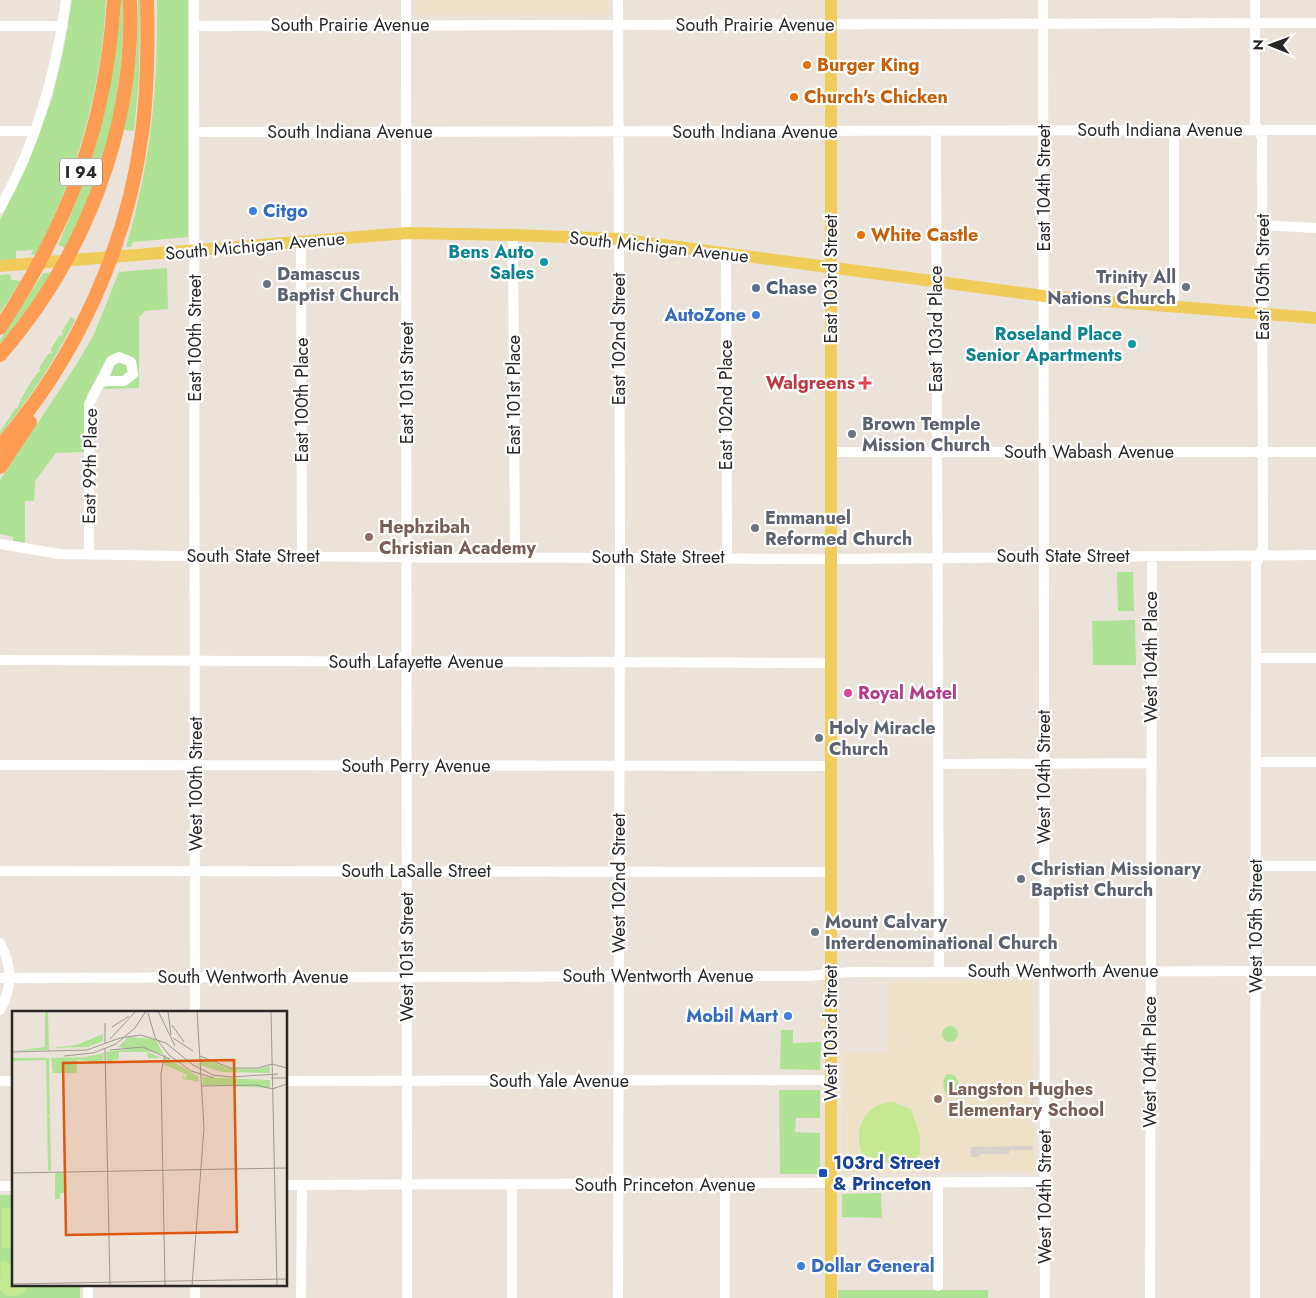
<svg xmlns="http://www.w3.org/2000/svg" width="1316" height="1298" viewBox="0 0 1316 1298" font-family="Jost,sans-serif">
  <rect width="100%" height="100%" fill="#ebe3da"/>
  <path fill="#ede1c8" d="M416,0H608V15H416Z
    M1033,981L1034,1172L842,1173L843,1053L887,1052L888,982Z"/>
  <path fill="#b0e295" d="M72,0H106C102,90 76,174 37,255H31L33,250L16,251V259L0,260V220L29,161L52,99L63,53Z
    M121,0H124C123,57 118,116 99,170C90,197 78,222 67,248L58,245C93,166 115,87 121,0Z
    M138,0H140L139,77L134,131L124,130L136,57Z
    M157,0H188V237L133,242L131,247H126C151,161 158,90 157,0Z
    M167,268L168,309L145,311L139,317V388L102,389L109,385L130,383C139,376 139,363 130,356L119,354L107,361L87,395L85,452L56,453L35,481L34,501H25V543L13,541V537L0,534V480L78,362L94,334L119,272Z
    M54,272L0,346V340L43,273Z
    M10,274L11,280L21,281L0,313V275Z
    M71,317L75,320C54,361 30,399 0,435V432L15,409L18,408C18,402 35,374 40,371L39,368L48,354L52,353L51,349L59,336L63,335L62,331Z
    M120,361L127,364L129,371L125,376L110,377L114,365Z
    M1117,572H1133L1134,611H1118Z
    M1135,620L1136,665H1093L1092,621Z
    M942 1034a8 8 0 1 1 16 0a8 8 0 1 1-16 0Z
    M781,1030H793V1043L821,1042L820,1070L780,1069Z
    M947,1074L954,1075L958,1081L957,1094L954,1097H949C943,1092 941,1080 947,1074Z
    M779,1090H820V1118H796L795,1132L820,1133V1174H780Z
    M881,1193L882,1218L842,1217V1194Z
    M0,1195H14V1284H80V1298H0Z
    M838,1290H988V1298H838Z"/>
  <path fill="#c4e991" d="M892,1102L911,1109L920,1135V1154L908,1164H893L862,1154C853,1129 864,1104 892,1102Z
    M2,1208H14V1248H2Z
    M1,1261L14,1264V1284H30L22,1294C14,1297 5,1298 0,1289Z"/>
  <path fill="#d7d3cc" d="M1033,1146V1149L1029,1150H1009V1154H980L979,1157H971V1147Z"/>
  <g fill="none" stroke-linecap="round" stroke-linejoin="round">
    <path stroke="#fff" stroke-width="10" d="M194,0L195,1012
      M406,0L407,1298
      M618,0L620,547L618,1298
      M1043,0L1045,1298
      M1255,0V123L1262,138L1263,547L1256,565L1255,1298
      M0,26H63
      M194,26L1316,23
      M1174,130V307
      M0,131H35
      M936,131L939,972
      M194,132L1316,130
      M0,208C36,144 56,73 66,0
      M1263,225L1316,228
      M513,235L515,556
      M301,243L302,556
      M726,253L727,558
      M831,452H1316
      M0,544L59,554L187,556L832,559L1316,555
      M89,555V404L111,361L119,357L131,362L133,374L124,381H102
      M1256,658H1316
      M0,660L832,663
      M1256,762H1316
      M938,764L1151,763
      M0,765L831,766
      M1256,866H1316
      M0,871L831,872
      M0,943C12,966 13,987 0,1010
      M0,978L807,976L851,972L1316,971
      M0,1081H14
      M286,1081L831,1080
      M938,1183V1286
      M286,1185L1045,1182
      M0,1186H14
      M88,1298V1284
      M195,1298V1284
      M301,1298L302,1185
      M512,1298V1185
      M725,1298V1184
      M1150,1298L1152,556"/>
    <path stroke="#f0cc5a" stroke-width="12" d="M0,266L407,233L513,235L619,239L1044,296L1316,318
      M831,1298V0"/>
    <path stroke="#fd9c52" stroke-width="14" d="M0,328C69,222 106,127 114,0
      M0,355C84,258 135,129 130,0
      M0,446C76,359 127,247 142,133C148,89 148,44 147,0
      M0,467L30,422"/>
  </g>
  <g fill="#e8710a" stroke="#fff" stroke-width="2">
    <circle cx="807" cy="65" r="5"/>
    <circle cx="794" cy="97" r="5"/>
    <circle cx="861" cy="235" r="5"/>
  </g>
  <g fill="#3f7fe0" stroke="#fff" stroke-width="2">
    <circle cx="253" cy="211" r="5"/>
    <circle cx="756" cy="315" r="5"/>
    <circle cx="788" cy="1016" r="5"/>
    <circle cx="801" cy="1266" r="5"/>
  </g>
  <g fill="#0f9aa8" stroke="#fff" stroke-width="2">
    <circle cx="544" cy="262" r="5"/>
    <circle cx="1132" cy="344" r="5"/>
  </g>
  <g fill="#6b7280" stroke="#fff" stroke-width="2">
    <circle cx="267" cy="284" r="5"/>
    <circle cx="1186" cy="287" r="5"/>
    <circle cx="852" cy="434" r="5"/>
    <circle cx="755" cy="528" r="5"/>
    <circle cx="819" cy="738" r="5"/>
    <circle cx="1021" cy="879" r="5"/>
    <circle cx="815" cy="932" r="5"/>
  </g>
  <circle fill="#5c6f8a" stroke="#fff" stroke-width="2" cx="756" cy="288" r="5"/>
  <path fill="#e0444e" stroke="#fff" stroke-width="2" d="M862.5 375.5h5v5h5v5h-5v5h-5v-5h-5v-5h5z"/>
  <g fill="#8d6e63" stroke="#fff" stroke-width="2">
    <circle cx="369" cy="537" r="5"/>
    <circle cx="938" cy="1099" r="5"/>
  </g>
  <circle fill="#d1479c" stroke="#fff" stroke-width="2" cx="848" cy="693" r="5"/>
  <rect fill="#1a4fb4" stroke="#fff" stroke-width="2" x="818" y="1168" width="10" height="10" rx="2.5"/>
  <g text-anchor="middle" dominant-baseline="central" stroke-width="4.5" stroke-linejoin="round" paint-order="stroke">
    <rect fill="#fff" stroke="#686868" stroke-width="1" x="60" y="158.5" width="42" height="27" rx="4"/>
    <g font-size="16" font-weight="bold" fill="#282828">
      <text x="81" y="172">I 94</text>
    </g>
    <g font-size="18" fill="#282828" stroke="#fff">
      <text x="350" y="25">South Prairie Avenue</text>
      <text x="755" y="25">South Prairie Avenue</text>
      <text x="1160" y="130">South Indiana Avenue</text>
      <text x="350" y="132">South Indiana Avenue</text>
      <text x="755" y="132">South Indiana Avenue</text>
      <text transform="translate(1044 188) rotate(-90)">East 104th Street</text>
      <text transform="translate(255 246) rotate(-5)">South Michigan Avenue</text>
      <text transform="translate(659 247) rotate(6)">South Michigan Avenue</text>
      <text transform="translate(1263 277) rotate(-90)">East 105th Street</text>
      <text transform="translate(831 279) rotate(-90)">East 103rd Street</text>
      <text transform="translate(936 329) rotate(-90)">East 103rd Place</text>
      <text transform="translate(195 338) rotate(-90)">East 100th Street</text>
      <text transform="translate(619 339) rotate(-90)">East 102nd Street</text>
      <text transform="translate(407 383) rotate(-90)">East 101st Street</text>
      <text transform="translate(514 395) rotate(-90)">East 101st Place</text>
      <text transform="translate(302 400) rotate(-90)">East 100th Place</text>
      <text transform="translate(726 405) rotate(-90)">East 102nd Place</text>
      <text x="1089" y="452">South Wabash Avenue</text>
      <text transform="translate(90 466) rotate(-89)">East 99th Place</text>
      <text x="253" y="556">South State Street</text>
      <text x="1063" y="556">South State Street</text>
      <text x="658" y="557">South State Street</text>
      <text transform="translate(1151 657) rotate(-90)">West 104th Place</text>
      <text x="416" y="662">South Lafayette Avenue</text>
      <text x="416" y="766">South Perry Avenue</text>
      <text transform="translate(1044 777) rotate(-90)">West 104th Street</text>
      <text transform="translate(196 784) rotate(-90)">West 100th Street</text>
      <text x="416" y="871">South LaSalle Street</text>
      <text transform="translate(619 883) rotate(-90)">West 102nd Street</text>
      <text transform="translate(1256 926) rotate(-90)">West 105th Street</text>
      <text transform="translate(407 957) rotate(-90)">West 101st Street</text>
      <text x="1063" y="971">South Wentworth Avenue</text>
      <text x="658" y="976">South Wentworth Avenue</text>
      <text x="253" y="977">South Wentworth Avenue</text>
      <text transform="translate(831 1033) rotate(-90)">West 103rd Street</text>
      <text transform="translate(1150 1062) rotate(-90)">West 104th Place</text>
      <text x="559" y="1081">South Yale Avenue</text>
      <text x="665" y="1185">South Princeton Avenue</text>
      <text transform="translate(1045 1197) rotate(-90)">West 104th Street</text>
    </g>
    <g font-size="18" font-weight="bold" fill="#c56008" stroke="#fff" text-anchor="start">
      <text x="817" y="65">Burger King</text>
      <text x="804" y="97">Church's Chicken</text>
      <text x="871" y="235">White Castle</text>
    </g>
    <g font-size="18" font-weight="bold" fill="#366cbe" stroke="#fff" text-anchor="start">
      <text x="263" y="211">Citgo</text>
      <text x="746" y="315" text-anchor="end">AutoZone</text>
      <text x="778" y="1016" text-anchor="end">Mobil Mart</text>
      <text x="811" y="1266">Dollar General</text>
    </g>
    <g font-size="18" font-weight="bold" fill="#0d838f" stroke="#fff" text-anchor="end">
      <text x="534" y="252">Bens Auto<tspan x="534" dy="21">Sales</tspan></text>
      <text x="1122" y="334">Roseland Place<tspan x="1122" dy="21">Senior Apartments</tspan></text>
    </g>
    <g font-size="18" font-weight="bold" fill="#5b616d" stroke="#fff" text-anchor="start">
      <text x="277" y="274">Damascus<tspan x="277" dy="21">Baptist Church</tspan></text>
      <text x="1176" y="277" text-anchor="end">Trinity All<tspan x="1176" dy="21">Nations Church</tspan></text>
      <text x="862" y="424">Brown Temple<tspan x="862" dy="21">Mission Church</tspan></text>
      <text x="765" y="518">Emmanuel<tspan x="765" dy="21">Reformed Church</tspan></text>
      <text x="829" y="728">Holy Miracle<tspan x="829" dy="21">Church</tspan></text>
      <text x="1031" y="869">Christian Missionary<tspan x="1031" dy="21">Baptist Church</tspan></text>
      <text x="825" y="922">Mount Calvary<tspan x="825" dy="21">Interdenominational Church</tspan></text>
    </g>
    <g font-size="18" font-weight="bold" fill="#4e5e75" stroke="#fff" text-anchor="start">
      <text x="766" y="288">Chase</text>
    </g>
    <g font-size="18" font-weight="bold" fill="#be3a42" stroke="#fff" text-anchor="end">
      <text x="855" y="383">Walgreens</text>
    </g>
    <g font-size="18" font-weight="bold" fill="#785e54" stroke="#fff" text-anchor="start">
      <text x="379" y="527">Hephzibah<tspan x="379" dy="21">Christian Academy</tspan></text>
      <text x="948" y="1089">Langston Hughes<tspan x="948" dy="21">Elementary School</tspan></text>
    </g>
    <g font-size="18" font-weight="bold" fill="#b23c85" stroke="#fff" text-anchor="start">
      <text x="858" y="693">Royal Motel</text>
    </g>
    <g font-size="18" font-weight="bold" fill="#164399" stroke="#fff" text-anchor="start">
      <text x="833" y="1163">103rd Street<tspan x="833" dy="21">&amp; Princeton</tspan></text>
    </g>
  </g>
  <g transform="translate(12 1011)">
    <rect width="275" height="275" fill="#ebe3da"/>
    <path d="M33,0H36L37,39L0,40L33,36ZM91,23V30L76,36L39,37L64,34ZM116,26L143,28L152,43L106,36ZM126,37L150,47H136L135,41H107V48L95,51L94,41ZM92,42L91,51L65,49V62H41L39,47L73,46ZM153,46L186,65L187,71L171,68V63L173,68L175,64L151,53ZM0,47H37L38,105H35L34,49L0,50ZM189,47L215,57L246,58L258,55V62L209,61L188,54ZM190,66L258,69V77L191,74ZM35,106H38L39,160H36ZM43,162H54L55,181L48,183V188H43Z" fill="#b0e295"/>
    <path fill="none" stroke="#9d9893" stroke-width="1" d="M146,0L163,35M156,0L159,24M259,0L265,275M136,2L143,26L157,44L179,60L202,67M93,12V32M160,14L172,31M100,16L117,5M161,27L181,40M98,28L124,0M93,38L98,275M98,39L131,36L158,48M0,41L75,39L108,27L129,24L154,32L181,54L201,64L219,66L266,63M153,44L149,62L153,275M52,45L81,42L104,33L123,17L134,0M188,45L218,57H246L260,53L275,57M259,67H275M190,75L245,74L260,78L275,73M0,162L275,157M0,273L275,268M180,275L192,117L185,0"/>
    <path fill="#de570d" fill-opacity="0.15" stroke="#de570d" stroke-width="2.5" d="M222,49L225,221L54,224L51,52Z"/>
    <rect width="275" height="275" fill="none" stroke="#282828" stroke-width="2.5"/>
  </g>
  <g transform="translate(1271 45) rotate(271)" stroke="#ffffff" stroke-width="4" paint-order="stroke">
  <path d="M0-4L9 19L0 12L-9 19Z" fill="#282828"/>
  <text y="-8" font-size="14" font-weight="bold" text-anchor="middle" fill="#282828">N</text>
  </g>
</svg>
